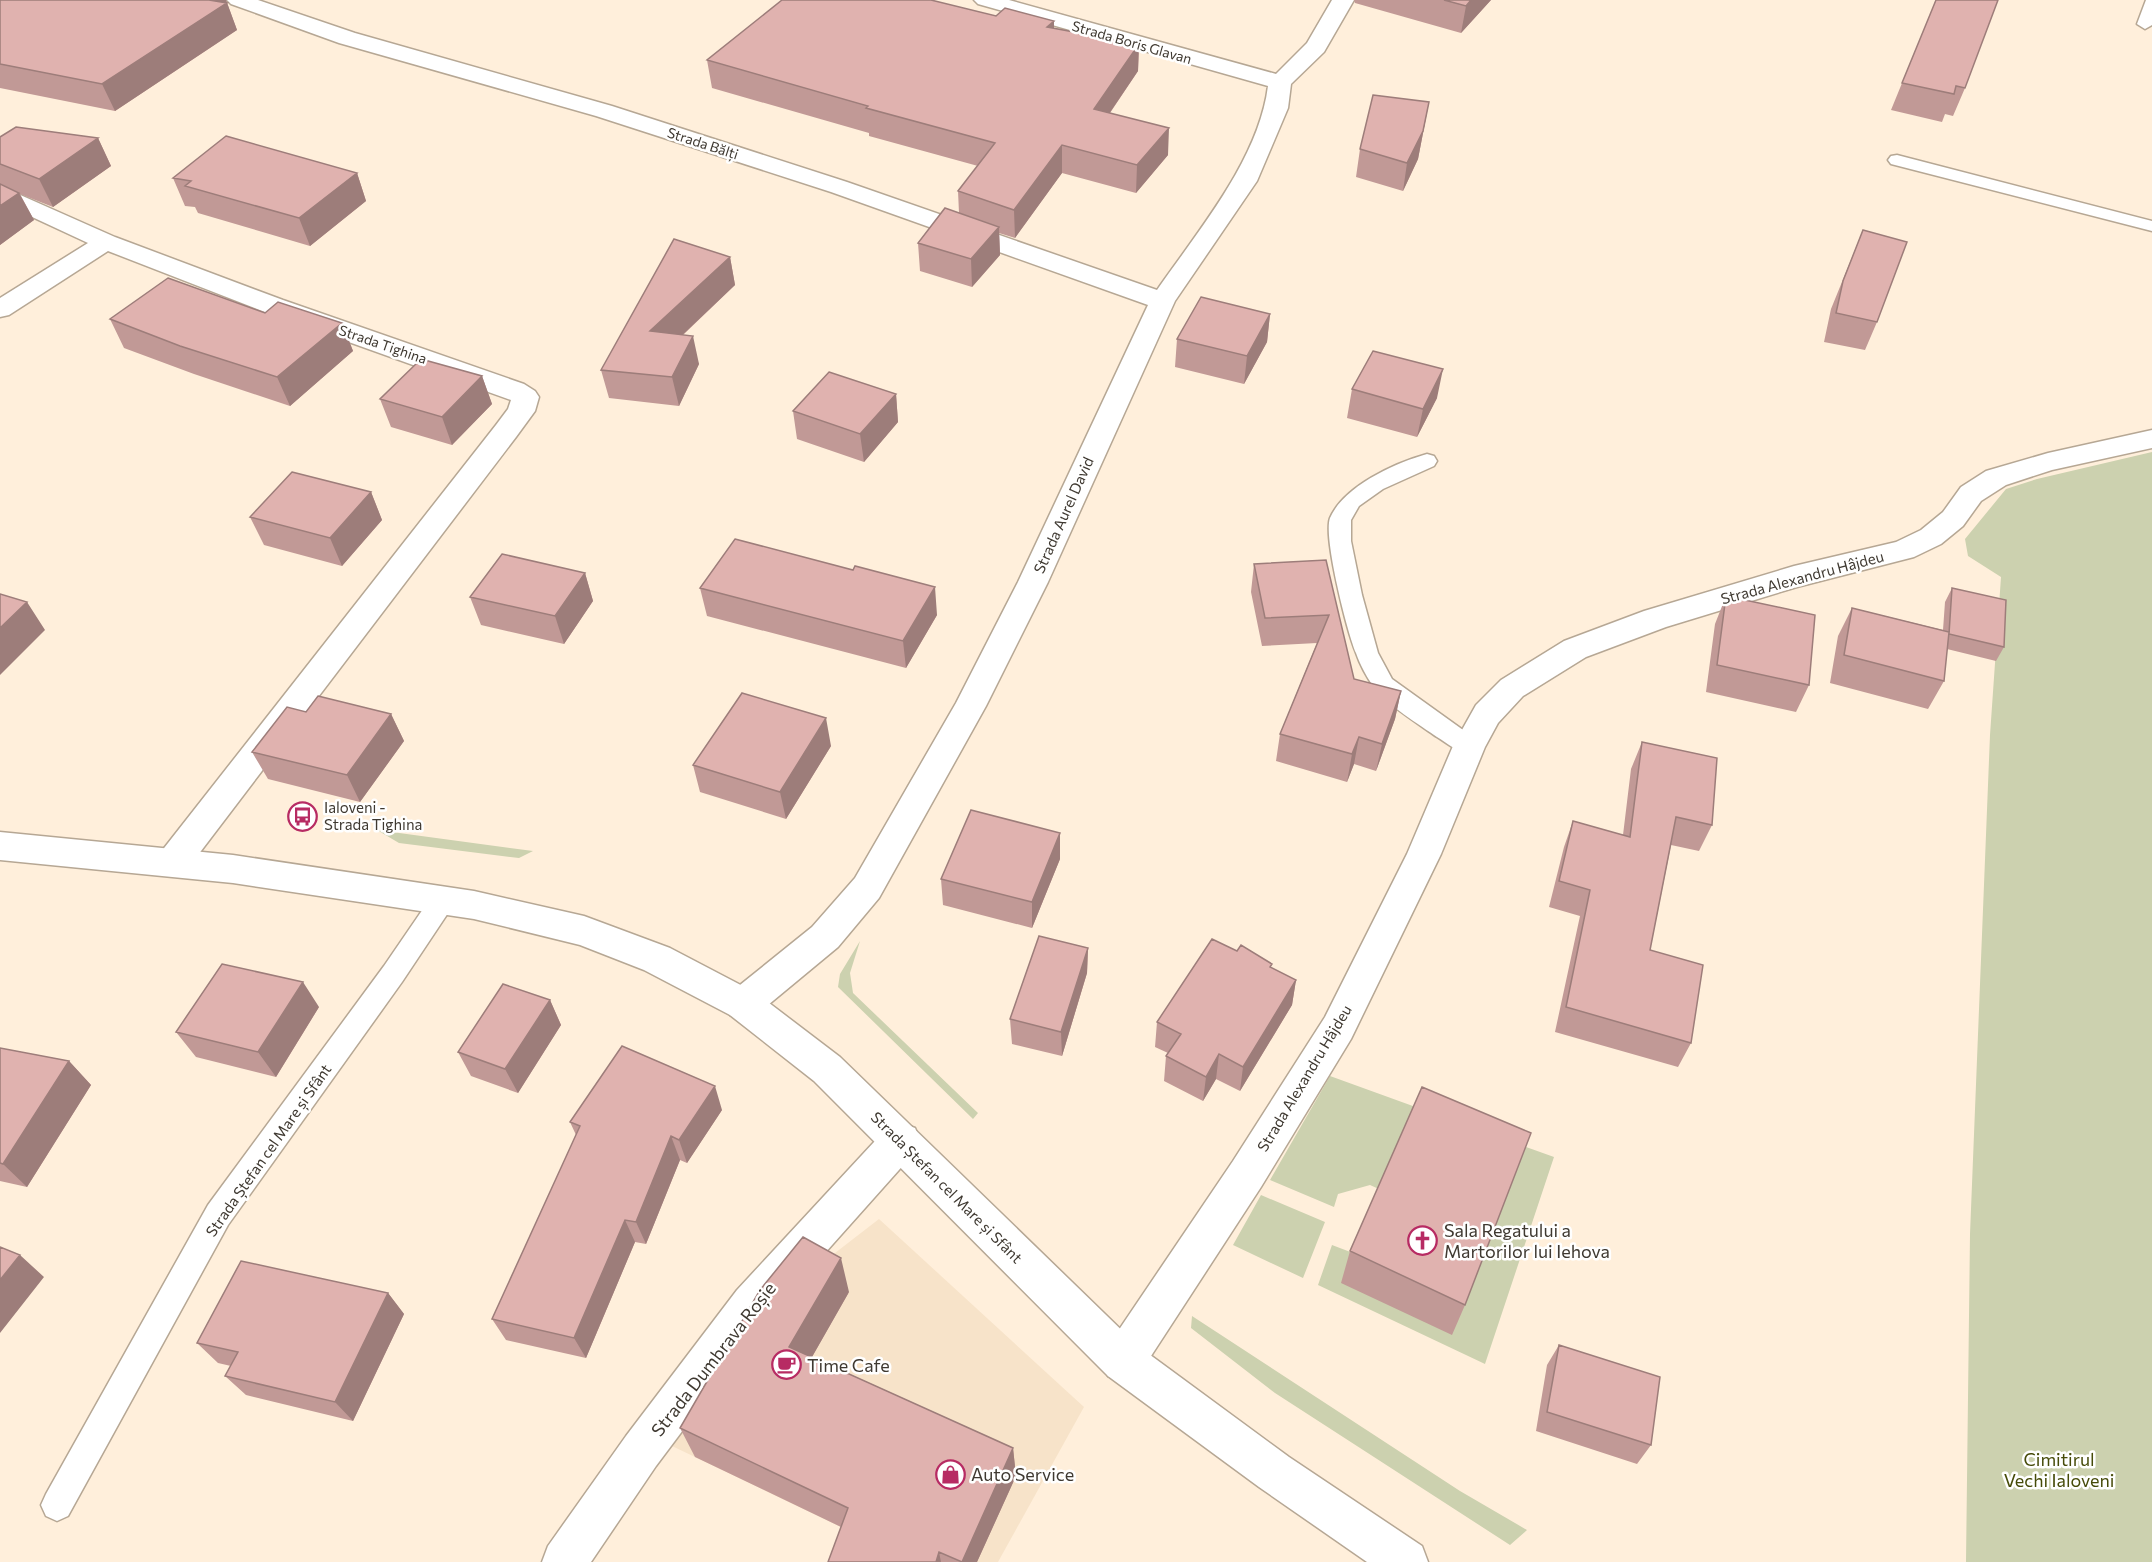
<svg xmlns="http://www.w3.org/2000/svg" width="2152" height="1562" viewBox="0 0 2152 1562" font-family="Commissioner,sans-serif">
  <rect width="100%" height="100%" fill="#ffefdb"/>
  <path fill="#f7e3c9" d="M879,1219L1084,1407L998,1562H914L672,1446L813,1270Z"/>
  <path fill="#ccd1af" d="M2152,452V1562H1966L1970,1234L1990,735L2001,577L1968,556L1965,539L2006,489L2037,479Z
    M377,830L533,851L519,858L399,843Z
    M860,941L850,973L853,993L978,1113L973,1119L838,987L840,974Z
    M1330,1076L1554,1157L1485,1364L1318,1285L1332,1245L1353,1253L1381,1190L1370,1185L1338,1194L1334,1207L1270,1180Z
    M1261,1195L1325,1222L1303,1278L1233,1245Z
    M1192,1316L1460,1491L1527,1530L1510,1545L1275,1393L1191,1328Z"/>
  <g fill="none" stroke-linecap="round" stroke-linejoin="round">
    <defs>
      <path id="lane" d="M2146,0H2152V25L2145,29L2137,24Z
        M1897,155L2152,221V231L1891,164L1888,160L1891,156Z
        M1427,454L1434,456L1437,461L1434,466L1383,489L1359,506L1351,520V541L1362,595L1378,653L1392,679L1477,740L1481,746L1477,752C1462,757 1450,745 1437,737C1421,726 1385,703 1375,689C1368,679 1360,665 1356,653C1347,631 1323,537 1330,518C1344,486 1395,463 1427,454Z
        M443,890L452,893L456,900L452,907L402,982L228,1225L68,1516L57,1521L46,1516L41,1505L46,1494L208,1205L384,966L434,893Z"/>
      <path id="street" d="M227,0H258L355,33L612,106L847,182L1157,290C1198,231 1259,159 1268,86L978,4L974,0H1009L1276,74L1307,43L1332,0H1354L1324,52L1291,84L1288,108L1257,181L1175,301L1048,582L986,706L879,898L838,947L756,1015L743,1020L730,1015L725,1004L730,993L812,927L855,878L956,703L1018,582L1148,305L831,192L596,116L339,43L231,4Z
        M0,186L115,237L283,300L524,384L535,391L539,397L535,411L516,437L185,872L173,876L161,872L156,862L161,852L496,425L508,409L511,400L265,312L108,251L9,315L0,317V298L88,243L0,202Z
        M2152,430V448L2052,470L2006,485L1981,501L1963,526L1941,544L1914,557L1797,587L1666,627L1586,657L1523,696L1498,723L1485,747L1441,854L1351,1039L1261,1187L1138,1376L1123,1382L1108,1376L1102,1361L1108,1346L1233,1161L1325,1017L1407,854L1453,746L1476,705L1501,680L1564,641L1644,611L1794,566L1896,542L1921,530L1943,512L1961,487L1986,471L2048,453Z
        M901,1123L915,1128L920,1140L915,1152L767,1318L656,1466L591,1562H542L548,1546L626,1436L737,1290L887,1128Z"/>
      <path id="secondary" d="M0,832L233,855L474,891L584,916L670,948L756,993L840,1057L1138,1346L1289,1457L1422,1546L1428,1562H1367L1259,1487L1108,1376L814,1081L730,1015L644,970L580,945L474,919L233,883L0,860Z"/>
    </defs>
    <use href="#lane" stroke="#b6a794" stroke-width="3"/>
    <use href="#street" stroke="#b6a794" stroke-width="3"/>
    <use href="#secondary" stroke="#b6a794" stroke-width="3"/>
    <use href="#lane" fill="#fff" fill-rule="evenodd"/>
    <use href="#street" fill="#fff" fill-rule="evenodd"/>
    <use href="#secondary" fill="#fff" fill-rule="evenodd"/>
  </g>
  <path fill="#c19996" d="M0,0H226L237,30L115,111L0,88Z
    M1354,0H1491L1461,33L1355,3Z
    M1936,0L1965,88L1953,116L1945,114L1942,122L1891,110Z
    M996,16L1054,28L1139,44L1138,71L1110,113L1168,155L1136,193L1062,173L1015,238L999,233L1000,255L972,287L920,271L918,243L959,213L958,191L978,166L869,136V133L712,88L707,60Z
    M1429,102L1418,159L1403,191L1356,177L1360,149Z
    M0,137L98,138L111,166L53,207L20,194L34,220L0,245Z
    M357,173L366,201L310,246L198,213L195,207L185,206L173,178Z
    M1863,230L1877,322L1865,350L1824,342L1831,309Z
    M730,257L735,285L683,335L699,364L679,406L609,398L601,370Z
    M265,313L342,323L353,351L290,406L194,374L124,348L110,319Z
    M1270,314L1267,342L1244,384L1175,367L1177,339Z
    M482,376L492,404L452,445L391,427L380,399Z
    M1352,389L1437,398L1417,437L1347,418Z
    M896,394L898,422L864,462L797,439L793,411Z
    M371,492L382,520L342,566L264,545L250,517Z
    M1326,560L1354,679L1401,691L1395,719L1376,771L1354,764L1347,782L1276,761L1280,734L1317,643L1262,646L1251,592L1254,564Z
    M853,570L937,615L906,668L707,616L700,588Z
    M585,573L593,601L564,644L481,625L470,597Z
    M1952,588L2004,647L1996,661L1947,649L1944,681L1928,709L1830,683L1838,636L1852,608L1943,630L1945,602Z
    M1726,596L1809,685L1796,712L1706,692L1715,624Z
    M306,712L391,714L404,741L360,802L268,779L252,752Z
    M1642,742L1712,825L1699,851L1671,845L1650,950L1691,1043L1678,1067L1555,1032L1580,916L1549,907L1564,847L1573,821L1623,835L1631,769Z
    M831,746L786,819L700,792L693,765Z
    M1060,859L1032,928L943,905L941,879Z
    M1088,948L1087,973L1062,1056L1012,1044L1010,1019Z
    M1237,951L1296,980L1292,1005L1240,1091L1216,1079L1203,1101L1164,1081L1166,1056L1168,1053L1155,1047L1157,1022Z
    M550,1000L561,1025L518,1093L471,1076L458,1052Z
    M319,1007L276,1077L196,1057L176,1032Z
    M0,1048L69,1061L91,1085L27,1187L0,1181Z
    M722,1110L687,1163L680,1160L646,1244L635,1242L586,1358L506,1340L492,1319L576,1135L570,1122Z
    M1350,1251L1465,1305L1452,1335L1341,1283Z
    M849,1292L812,1357L1013,1448L1016,1476L977,1562H828L841,1527L695,1457L680,1428Z
    M388,1293L404,1314L353,1421L246,1395L225,1376L231,1366L218,1363L197,1343Z
    M1559,1345L1651,1445L1637,1464L1536,1431L1547,1365Z"/>
  <path fill="#9d7d7a" d="M189,0H226L237,30L115,111L102,84Z
    M1471,0H1491L1461,33L1466,6Z
    M1054,21V48L1047,27Z
    M1139,44L1138,71L1094,136V109Z
    M1429,102L1418,159L1403,191L1407,163Z
    M1169,128L1168,155L1136,193L1137,165Z
    M98,138L111,166L53,207L39,179Z
    M1062,145V173L1015,238L1014,210Z
    M357,173L366,201L310,246L299,218Z
    M19,193L34,220L0,245V206Z
    M999,227L1000,255L972,287L971,259Z
    M730,257L735,285L657,359L650,331Z
    M1270,314L1267,342L1244,384L1247,356Z
    M342,323L353,351L290,406L277,377Z
    M693,336L699,364L679,406L672,377Z
    M1443,369L1437,398L1417,437L1423,409Z
    M482,376L492,404L452,445L442,417Z
    M896,394L898,422L864,462L860,434Z
    M371,492L382,520L342,566L330,538Z
    M585,573L593,601L564,644L555,616Z
    M935,587L937,615L906,668L903,641Z
    M27,602L45,630L0,675V628Z
    M1401,691L1395,719L1376,771L1382,744Z
    M391,714L404,741L360,802L347,775Z
    M826,718L831,746L786,819L780,792Z
    M1359,737L1354,764L1347,782L1352,754Z
    M1060,833V859L1032,928V902Z
    M1088,948L1087,973L1062,1056L1061,1032Z
    M1296,980L1292,1005L1240,1091L1243,1067Z
    M303,982L319,1007L276,1077L258,1052Z
    M550,1000L561,1025L518,1093L505,1069Z
    M1219,1054L1216,1079L1203,1101L1206,1077Z
    M69,1061L91,1085L27,1187L3,1164Z
    M715,1086L722,1110L687,1163L679,1140Z
    M671,1136L680,1160L646,1244L636,1222Z
    M625,1220L635,1242L586,1358L574,1338Z
    M20,1255L44,1277L0,1333V1280Z
    M841,1258L849,1292L800,1378L789,1347Z
    M388,1293L404,1314L353,1421L335,1402Z
    M1013,1448L1016,1476L977,1562H962Z
    M939,1552L941,1562H936Z"/>
  <path fill="#e0b2af" stroke="#9d7d7a" stroke-width="1.5" d="M0,0H209L227,3L102,84L0,64Z
    M782,0H931L996,16L1005,8L1054,21L1047,27L1139,44L1094,109L1169,128L1137,165L1062,145L1014,210L958,191L995,143L866,108L868,106L707,60Z
    M1444,0H1471L1466,6Z
    M1936,0H1998L1965,88L1956,86L1954,94L1902,83Z
    M1373,95L1429,102L1423,131L1407,163L1360,149Z
    M16,127L98,138L39,179L0,164V137Z
    M226,136L357,173L299,218L185,186L191,181L173,178Z
    M0,184L19,193L0,206Z
    M945,208L999,227L971,259L918,243Z
    M1863,230L1907,242L1877,322L1836,313L1843,281Z
    M674,239L730,257L650,331L693,336L672,377L601,370Z
    M168,278L265,313L278,302L342,323L277,377L180,346L110,319Z
    M1201,297L1270,314L1247,356L1177,339Z
    M1373,351L1443,369L1423,409L1352,389Z
    M421,359L482,376L442,417L380,399Z
    M829,372L896,394L860,434L793,411Z
    M292,472L371,492L330,538L250,517Z
    M735,539L853,570L855,566L935,587L903,641L700,588Z
    M502,554L585,573L555,616L470,597Z
    M1326,560L1354,679L1401,691L1382,744L1359,737L1352,754L1280,734L1329,615L1265,618L1254,564Z
    M1952,588L2006,600L2004,647L1949,634Z
    M0,594L27,602L0,628Z
    M1726,596L1815,615L1809,685L1717,665Z
    M1852,608L1949,632L1944,681L1844,655Z
    M742,693L826,718L780,792L693,765Z
    M318,696L391,714L347,775L252,752L287,707L306,712Z
    M1642,742L1717,758L1712,825L1676,817L1650,950L1703,965L1691,1043L1566,1007L1590,890L1559,881L1573,821L1630,837Z
    M971,810L1060,833L1032,902L941,879Z
    M1039,936L1088,948L1061,1032L1010,1019Z
    M1212,939L1237,951L1241,945L1272,964L1270,967L1296,980L1243,1067L1219,1054L1206,1077L1166,1056L1181,1034L1157,1022Z
    M222,964L303,982L258,1052L176,1032Z
    M503,984L550,1000L505,1069L458,1052Z
    M622,1046L715,1086L679,1140L671,1136L636,1222L625,1220L574,1338L492,1319L580,1126L570,1122Z
    M0,1048L69,1061L3,1164L0,1163Z
    M1422,1087L1531,1133L1465,1305L1350,1251Z
    M803,1237L841,1258L789,1347L1013,1448L962,1562L939,1552L936,1562H828L848,1508L680,1428L760,1290Z
    M0,1247L20,1255L0,1280Z
    M241,1261L388,1293L335,1402L225,1376L238,1352L197,1343Z
    M1559,1345L1660,1377L1651,1445L1547,1412Z"/>
  <defs>
    <symbol id="bus-ring" viewBox="-11 -11 22 22"><circle r="9.5" fill="#fff" stroke="#b72b63" stroke-width="1.5"/><path d="M-5-6H5V4H4V6H2V4H-2V6H-4V4H-5ZM-3.5-4V0h7V-4ZM-3.5 1.2v1.5H-2V1.2ZM2 1.2v1.5H3.5V1.2Z" fill="#b72b63"/></symbol>
    <symbol id="church-ring" viewBox="-11 -11 22 22"><circle r="9.5" fill="#fff" stroke="#b72b63" stroke-width="1.5"/><path d="M-1.2-6h2.4v3.5h3.3v2.4h-3.3V6h-2.4V-.1h-3.3v-2.4h3.3Z" fill="#b72b63"/></symbol>
    <symbol id="cafe-ring" viewBox="-11 -11 22 22"><circle r="9.5" fill="#fff" stroke="#b72b63" stroke-width="1.5"/><path d="M-5.5-4.5H6V0H3Q3 3.5 0 3.5H-2.5Q-5.5 3.5-5.5 0ZM3-3.2v2h1.7v-2ZM-6 4.5H4V6H-6Z" fill="#b72b63"/></symbol>
    <symbol id="shop-ring" viewBox="-11 -11 22 22"><circle r="9.5" fill="#fff" stroke="#b72b63" stroke-width="1.5"/><path d="M-5-2.5h2.3a2.7 3.5 0 0 1 5.4 0H5L5.5 6h-11ZM-1.5-2.5h3a1.5 2.3 0 0 0-3 0Z" fill="#b72b63"/></symbol>
  </defs>
  <g fill-rule="evenodd">
    <use href="#bus-ring" x="286" y="800" width="33" height="33"/>
    <use href="#church-ring" x="1406" y="1224" width="33" height="33"/>
    <use href="#cafe-ring" x="770" y="1348" width="33" height="33"/>
    <use href="#shop-ring" x="934" y="1458" width="33" height="33"/>
  </g>
  <g text-anchor="middle" dominant-baseline="central" stroke-width="5" stroke-linejoin="round" paint-order="stroke">
    <g font-size="14" fill="#3f3931" stroke="#fff">
      <text transform="translate(1132 42) rotate(16)">Strada Boris Glavan</text>
      <text transform="translate(703 143) rotate(18)">Strada Bălți</text>
      <text transform="translate(383 344) rotate(19)">Strada Tighina</text>
    </g>
    <g font-size="15" fill="#3f3931" stroke="#fff">
      <text transform="translate(1063 515) rotate(-66)">Strada Aurel David</text>
      <text transform="translate(1802 577) rotate(-15)">Strada Alexandru Hâjdeu</text>
      <text transform="translate(1304 1078) rotate(-59)">Strada Alexandru Hâjdeu</text>
      <text transform="translate(268 1150) rotate(-55)">Strada Ștefan cel Mare și Sfânt</text>
      <text transform="translate(947 1187) rotate(45)">Strada Ștefan cel Mare și Sfânt</text>
    </g>
    <g font-size="15" fill="#3f3931" stroke="#fff" text-anchor="start">
      <text x="324" y="807">Ialoveni -<tspan x="324" dy="17">Strada Tighina</tspan></text>
    </g>
    <g font-size="18" fill="#3f3931" stroke="#fff" text-anchor="start">
      <text x="1444" y="1230">Sala Regatului a<tspan x="1444" dy="21">Martorilor lui Iehova</tspan></text>
      <text x="807" y="1365">Time Cafe</text>
      <text x="971" y="1474">Auto Service</text>
    </g>
    <g font-size="18" fill="#3f3931" stroke="#fff">
      <text transform="translate(713 1359) rotate(-52)">Strada Dumbrava Roșie</text>
    </g>
    <g font-size="18" fill="#464b09" stroke="#fff">
      <text x="2059" y="1459">Cimitirul<tspan x="2059" dy="21">Vechi Ialoveni</tspan></text>
    </g>
  </g>
</svg>
